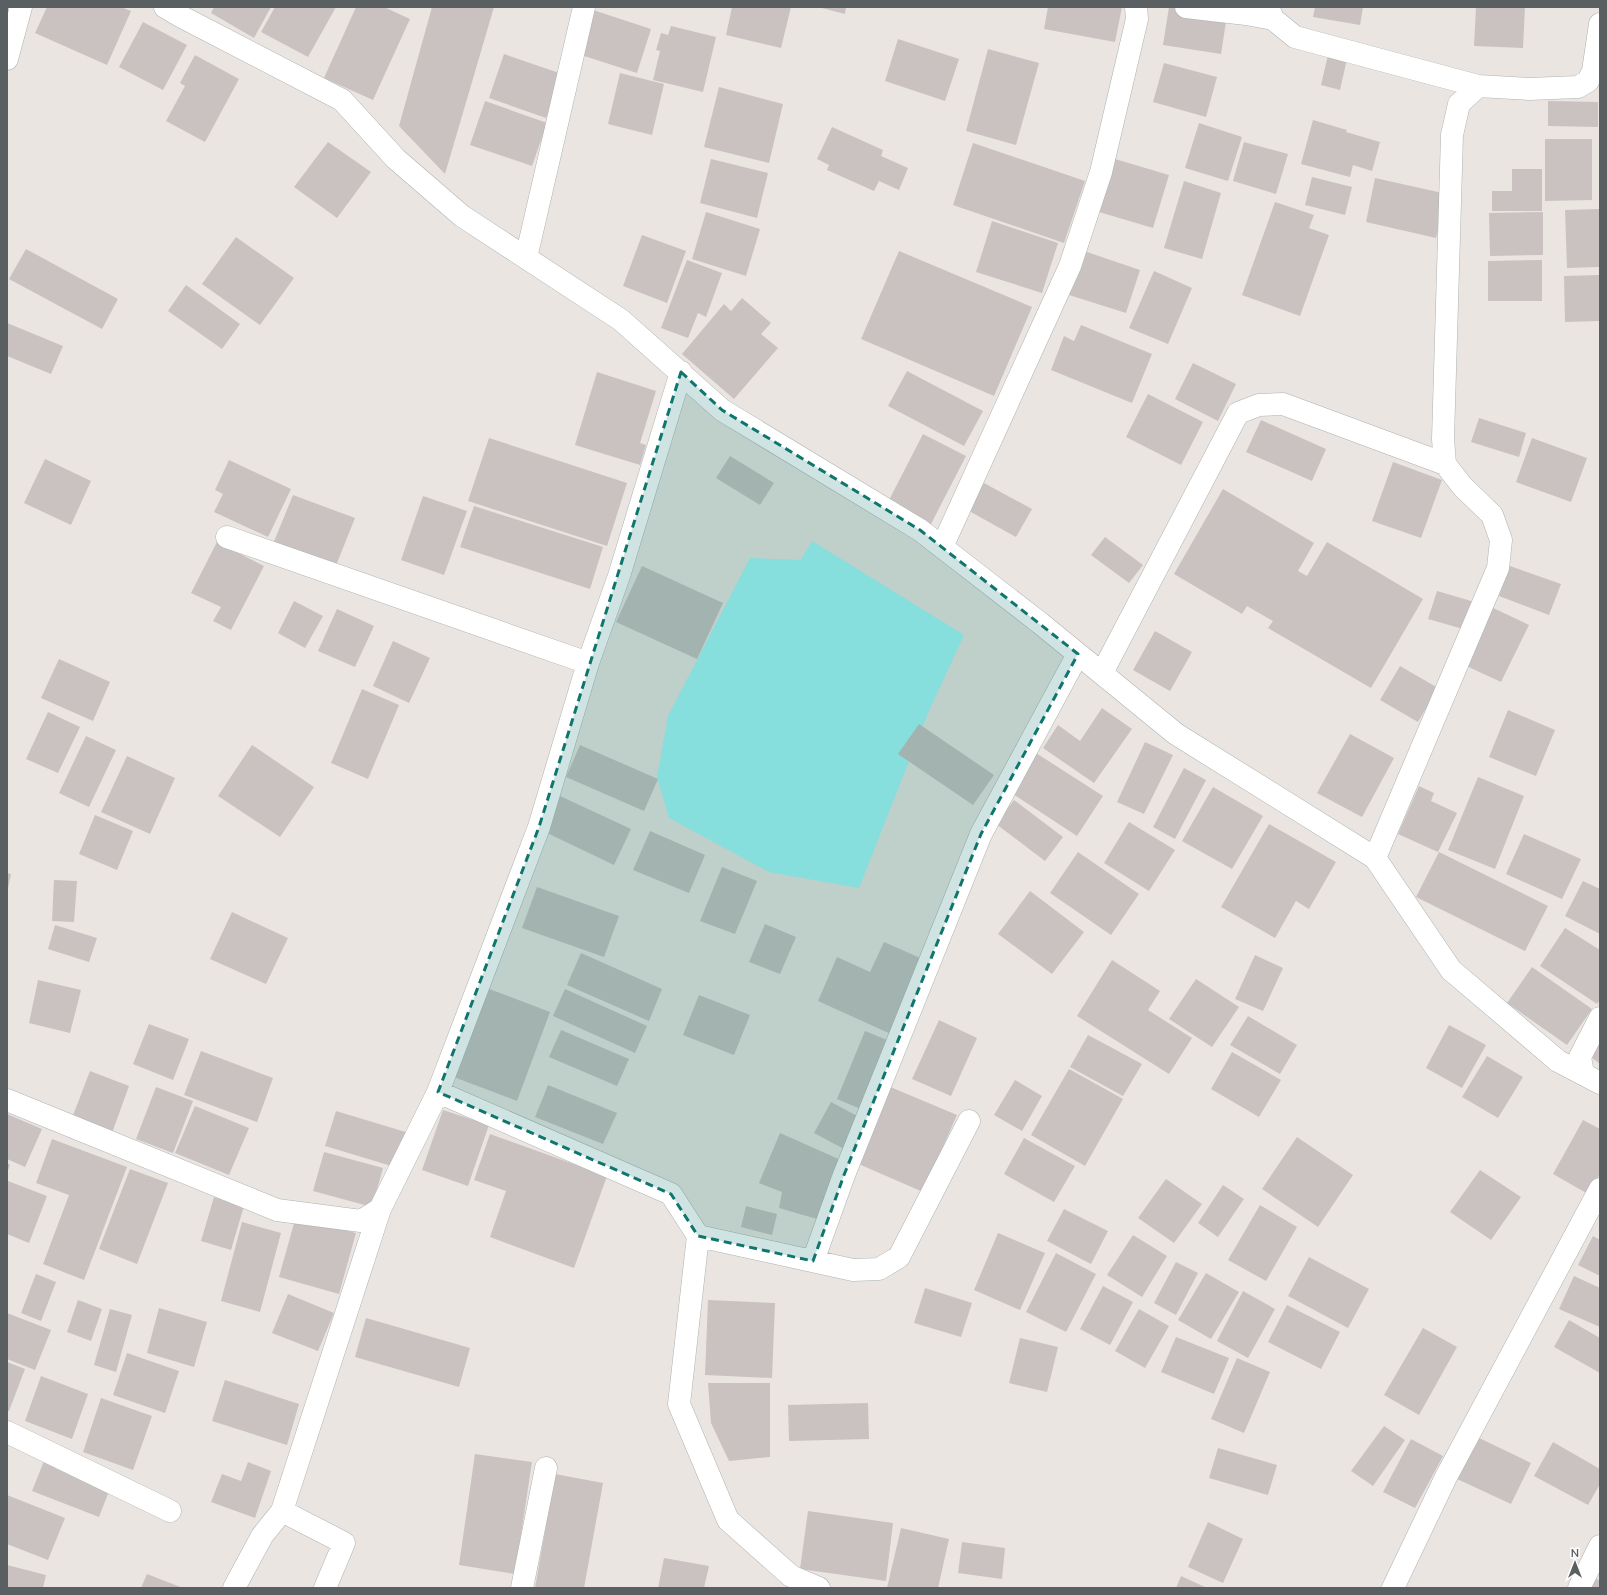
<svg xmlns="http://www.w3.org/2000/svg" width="1607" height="1595" viewBox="0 0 1607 1595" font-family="Mulish,sans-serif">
  <rect width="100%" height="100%" fill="#ebe5e1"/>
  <path fill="#a4f8f9" d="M812,541L964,635L928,713L859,888L769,872L669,818L657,777L668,716L750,558L801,560Z"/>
  <path fill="#c9c2c0" d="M47,7H121L131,11L107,65L35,33Z
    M214,7H271L254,38L211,13Z
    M275,7H336L308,57L261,32Z
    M356,7H384L410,19L373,100L324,78Z
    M432,7H494L445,174L399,126Z
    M732,7H791L781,48L726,35Z
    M818,7H846L845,14Z
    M1048,7H1122L1115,42L1044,29Z
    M1169,7H1179L1227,15L1221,54L1163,45Z
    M1315,7H1363L1360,25L1313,17Z
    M1476,7H1525L1523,48L1474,46Z
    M593,10L651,29L637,73L578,54Z
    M143,22L187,45L163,90L119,67Z
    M671,26L716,37L703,92L653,80L660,51L656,50L661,33L668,35Z
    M898,39L959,59L945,101L885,81Z
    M988,49L1039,63L1016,145L966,131Z
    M504,54L562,74L546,118L489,98Z
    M195,55L239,79L205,142L166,121L185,86L180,83Z
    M1328,55L1347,59L1340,90L1321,85Z
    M1164,63L1217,77L1206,117L1153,102Z
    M620,73L664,84L652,135L608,124Z
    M719,87L783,104L769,163L704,147Z
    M485,101L547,123L532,166L470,145Z
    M1548,101L1598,102V127L1548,126Z
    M1313,120L1347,130L1346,132L1380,142L1372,171L1353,165L1350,177L1301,164Z
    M1199,123L1242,137L1228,181L1185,168Z
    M832,127L883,150L881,156L908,168L899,190L879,181L874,191L827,170L829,165L817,159Z
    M1545,139H1592V200L1545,201Z
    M328,142L371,172L337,218L294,187Z
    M1244,142L1288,154L1276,194L1233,181Z
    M973,143L1085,181L1064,243L953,205Z
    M711,159L768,173L757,218L700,203Z
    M1115,159L1169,175L1153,228L1099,212Z
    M1512,169H1542V211H1492V191H1512Z
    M1312,177L1352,187L1345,215L1305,205Z
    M1375,178L1447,194L1436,238L1366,222Z
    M1184,181L1221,193L1202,259L1164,248Z
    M1275,202L1314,215L1309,228L1329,235L1300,316L1242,295Z
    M1600,209V267L1567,268L1565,210Z
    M706,212L760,229L746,276L692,259Z
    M1543,212V255L1490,256L1489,213Z
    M992,221L1058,243L1042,293L976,272Z
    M642,235L686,251L667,303L623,286Z
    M236,237L294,278L260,325L202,284Z
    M26,249L118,299L102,329L9,279Z
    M899,251L1032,307L994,396L861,339Z
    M1084,251L1140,270L1126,313L1069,295Z
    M687,260L722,273L706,317L698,313L688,338L661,328Z
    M1542,260V301H1488V261Z
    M1154,271L1192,288L1168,344L1129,328Z
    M1600,275V321L1565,322L1564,276Z
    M186,285L240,324L222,349L168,311Z
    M742,298L771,323L761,334L778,348L734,399L682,354L724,304L731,311Z
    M7,323L63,346L51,374L7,356Z
    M1081,325L1152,354L1132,403L1051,370L1064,336L1074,341Z
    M1193,363L1236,384L1218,421L1175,399Z
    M907,371L983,411L964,446L888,406Z
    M597,372L656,391L640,443L646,445L640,465L575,445Z
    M1148,394L1203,422L1181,465L1126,437Z
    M1479,418L1526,433L1519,457L1471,442Z
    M1261,420L1326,449L1312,481L1246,452Z
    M923,434L966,456L931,524L888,502Z
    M489,438L627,483L607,546L468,501Z
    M1532,438L1587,458L1571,502L1516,482Z
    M730,456L774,483L760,505L716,478Z
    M45,459L91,481L71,525L24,503Z
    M229,460L291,489L268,537L214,512L223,494L215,490Z
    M1393,462L1442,480L1421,538L1372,521Z
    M984,483L1032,509L1016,537L969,511Z
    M1223,489L1314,543L1298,571L1307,576L1327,542L1423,599L1371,688L1268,628L1273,621L1247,606L1242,614L1174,574Z
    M293,495L355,518L335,568L273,544Z
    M423,496L467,511L444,575L401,560Z
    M474,506L603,547L590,589L460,547Z
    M1105,537L1143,565L1129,583L1091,555Z
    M217,542L264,566L231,630L213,621L221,607L191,593Z
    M642,566L723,603L697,659L616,622Z
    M1510,566L1561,584L1549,615L1499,596Z
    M1437,591L1478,603L1470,631L1428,619Z
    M294,601L323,616L305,648L278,633Z
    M1489,606L1529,625L1501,682L1460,663Z
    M337,609L374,626L355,667L318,651Z
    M1155,631L1192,652L1170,691L1133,670Z
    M393,641L430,658L409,703L373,686Z
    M59,659L110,682L93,721L41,698Z
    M1400,666L1438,688L1418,722L1380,700Z
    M362,689L399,705L368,779L331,763Z
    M1102,708L1132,729L1094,783L1043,748L1058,725L1080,741Z
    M1508,710L1555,730L1536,776L1489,757Z
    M48,712L80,727L58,773L26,759Z
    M919,724L994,775L973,805L898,754Z
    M1350,734L1394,758L1362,817L1317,793Z
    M86,736L116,750L89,807L59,793Z
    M1145,742L1173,755L1144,814L1117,802Z
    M252,745L314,787L280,837L218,796Z
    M580,745L658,779L644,811L566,777Z
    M1036,753L1103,796L1077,836L1010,792Z
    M127,756L175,778L150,834L101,812Z
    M1184,768L1206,780L1175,839L1153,827Z
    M1478,777L1524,796L1495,869L1448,850Z
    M1419,786L1434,793L1431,801L1457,813L1438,852L1398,834Z
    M1213,787L1263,816L1232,869L1182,841Z
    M560,796L631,829L614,865L543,831Z
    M1014,800L1063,837L1045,861L996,824Z
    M95,815L133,831L117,870L79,854Z
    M1129,822L1175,850L1149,891L1104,863Z
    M1269,824L1336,862L1309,909L1296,901L1275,938L1221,907Z
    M650,831L705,855L689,893L633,870Z
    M1524,834L1581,859L1562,899L1506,874Z
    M1078,852L1139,894L1111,935L1050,893Z
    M1439,852L1548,906L1525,951L1416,897Z
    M722,867L757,881L735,934L700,921Z
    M7,873L11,874L8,888H7Z
    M54,880L77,881L74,922L52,921Z
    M1583,881L1600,889V934L1565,916Z
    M537,887L619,916L604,957L522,928Z
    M1030,891L1084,932L1052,974L998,934Z
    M232,912L288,938L266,984L210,959Z
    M765,924L796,937L780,974L749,962Z
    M55,925L97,938L89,962L48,949Z
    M1565,928L1600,950V1000L1597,1004L1540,966Z
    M884,942L927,961L893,1035L818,1001L837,957L870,972Z
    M581,953L662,989L649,1021L567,985Z
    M1255,955L1283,968L1263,1011L1235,999Z
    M1112,960L1160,991L1148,1010L1192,1038L1169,1074L1077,1016Z
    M1532,967L1592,1009L1567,1045L1507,1003Z
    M1196,979L1239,1007L1212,1047L1169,1019Z
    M38,980L81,990L70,1033L29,1023Z
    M484,987L550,1012L517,1101L451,1076Z
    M565,989L647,1026L635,1053L553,1016Z
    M699,995L750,1015L734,1055L683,1035Z
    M1248,1016L1297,1045L1280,1074L1230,1045Z
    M939,1020L977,1038L951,1096L912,1079Z
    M149,1024L189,1039L173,1080L133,1064Z
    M1449,1025L1486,1045L1462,1088L1426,1068Z
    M561,1030L629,1059L617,1086L549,1057Z
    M865,1031L892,1042L863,1110L837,1099Z
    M1088,1035L1142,1064L1123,1096L1070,1067Z
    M1600,1039V1064L1588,1055Z
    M201,1051L273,1078L257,1122L184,1095Z
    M1232,1052L1281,1080L1259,1117L1211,1089Z
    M1487,1056L1523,1077L1498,1118L1462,1097Z
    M1069,1069L1123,1099L1085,1166L1031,1135Z
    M90,1071L129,1086L112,1133L72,1118Z
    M1015,1080L1042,1096L1022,1131L994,1115Z
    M548,1085L617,1113L603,1144L535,1117Z
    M888,1086L957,1115L923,1192L854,1162Z
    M156,1087L193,1101L173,1153L136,1139Z
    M831,1102L861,1118L844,1149L814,1133Z
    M195,1106L249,1128L229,1175L175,1153Z
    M443,1110L489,1125L468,1186L422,1170Z
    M336,1111L409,1133L398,1168L325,1146Z
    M7,1114L42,1129L25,1167L7,1159Z
    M1583,1120L1600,1129V1174L1588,1194L1553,1174Z
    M780,1133L843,1161L817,1219L779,1208L782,1192L759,1183Z
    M490,1134L607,1176L574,1268L490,1237L506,1191L474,1180Z
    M1297,1137L1353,1175L1318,1227L1262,1189Z
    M1024,1138L1075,1166L1054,1202L1004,1174Z
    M52,1139L127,1167L84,1280L43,1264L69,1195L36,1183Z
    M324,1152L383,1168L372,1207L313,1191Z
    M7,1163L10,1165L7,1173Z
    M130,1169L168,1183L137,1264L99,1249Z
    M1480,1170L1521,1197L1491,1240L1450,1212Z
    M1166,1179L1202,1204L1174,1243L1138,1218Z
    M8,1181L47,1196L29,1243L7,1234Z
    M1223,1185L1244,1199L1218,1237L1198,1223Z
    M214,1197L244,1206L231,1250L201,1241Z
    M1260,1205L1297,1227L1266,1281L1228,1260Z
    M746,1206L777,1214L772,1235L741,1227Z
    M1064,1209L1108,1231L1091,1264L1047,1241Z
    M296,1216L356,1233L339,1294L279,1277Z
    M242,1222L281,1233L260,1312L221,1301Z
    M998,1233L1045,1253L1020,1310L974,1290Z
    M1133,1235L1167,1256L1142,1297L1107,1275Z
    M1593,1236L1600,1240V1276L1578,1265Z
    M1056,1253L1096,1274L1066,1332L1026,1312Z
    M1309,1257L1369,1289L1348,1328L1288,1296Z
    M1176,1262L1198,1273L1176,1315L1154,1303Z
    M1206,1273L1239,1292L1211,1339L1178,1320Z
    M36,1274L56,1282L41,1321L21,1313Z
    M1574,1276L1600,1288V1327L1559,1309Z
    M1103,1286L1133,1302L1110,1345L1080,1329Z
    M925,1288L972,1303L961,1337L914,1323Z
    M1243,1291L1275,1309L1248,1358L1217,1341Z
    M288,1294L334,1313L318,1351L272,1333Z
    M78,1300L102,1309L91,1341L67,1332Z
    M708,1300L775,1303L772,1378L705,1375Z
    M1287,1305L1340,1332L1321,1369L1268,1342Z
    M159,1308L207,1322L194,1367L147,1353Z
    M110,1309L132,1315L116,1372L94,1365Z
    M1139,1309L1169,1326L1145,1368L1115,1351Z
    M7,1313L51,1330L35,1370L7,1359Z
    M366,1318L470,1348L459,1387L355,1357Z
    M1569,1320L1600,1338V1373L1554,1347Z
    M1423,1328L1457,1347L1419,1415L1384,1395Z
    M1176,1337L1229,1358L1214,1394L1161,1372Z
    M1020,1338L1058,1347L1047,1392L1009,1383Z
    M127,1353L179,1371L165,1413L113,1395Z
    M1237,1358L1270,1372L1244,1433L1211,1419Z
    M7,1362L25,1369L9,1411H7Z
    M41,1376L88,1394L72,1439L25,1421Z
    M225,1380L299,1404L287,1445L212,1421Z
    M708,1383H770V1457L729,1461L711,1423Z
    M101,1398L152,1416L133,1470L83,1452Z
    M868,1403L869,1439L789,1441L788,1405Z
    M1384,1426L1405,1440L1373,1486L1351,1471Z
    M1475,1436L1531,1463L1511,1504L1455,1478Z
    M1411,1439L1443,1456L1415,1508L1383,1492Z
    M1553,1442L1600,1469V1484L1588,1505L1534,1476Z
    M1218,1448L1277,1465L1268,1495L1209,1478Z
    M475,1454L532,1462L515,1574L459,1565Z
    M44,1461L111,1486L99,1517L32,1491Z
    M248,1462L271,1471L255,1518L211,1502L222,1474L241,1481Z
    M555,1474L603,1483L584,1588H535Z
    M7,1495L65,1518L48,1560L7,1544Z
    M808,1511L893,1523L886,1581L800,1569Z
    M1208,1522L1243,1539L1223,1583L1188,1567Z
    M901,1528L949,1539L938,1588H887Z
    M962,1542L1005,1548L1002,1579L958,1573Z
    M664,1558L709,1566L704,1588H658Z
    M7,1565L46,1575L43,1588H7Z
    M147,1574L183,1588H141Z
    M1181,1576L1207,1588H1176Z
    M1592,1576L1600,1581V1588H1585Z"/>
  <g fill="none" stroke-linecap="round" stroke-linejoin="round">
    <defs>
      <path id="minor" d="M165,7L182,17L342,100L396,159L462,216L621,320L722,410L920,530L1040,623L1176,734L1375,858L1451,970L1558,1061L1600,1083
        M1186,7L1246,14L1273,19
        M1268,7L1273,19L1295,37L1478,86
        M7,59L21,7
        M526,258L584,7
        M227,537L588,663
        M942,547L1070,266L1101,172L1137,19L1136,7
        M1102,673L1238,413L1259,405L1283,404L1445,464
        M1375,858L1498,568L1501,540L1492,515L1463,487L1445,464L1443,439L1452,135L1459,104L1478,86L1529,89L1578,87L1588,81L1593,71L1600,24
        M1583,1074L1580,1057L1600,1018
        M438,1092L671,1194L698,1236L679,1404L728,1520L791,1576L819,1588
        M7,1100L277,1210L361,1221L380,1209
        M698,1236L853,1270L879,1269L899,1257L969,1121
        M813,1261L844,1175L981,834L1078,654
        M7,1432L170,1511
        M282,1511L380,1209L438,1092L539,827L588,663L619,576L681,372
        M234,1588L262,1536L282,1511L344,1543L325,1588
        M522,1588L546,1468
        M1393,1588L1446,1477L1600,1189
        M1579,1588L1600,1546"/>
    </defs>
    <use href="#minor" stroke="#adb2b3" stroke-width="23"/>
    <use href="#minor" stroke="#fff" stroke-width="22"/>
  </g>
  <path fill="#0f766e" fill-opacity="0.2" stroke="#0f766e" stroke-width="3" stroke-dasharray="8 5" stroke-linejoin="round" d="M681,372L722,410L920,530L1078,654L981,834L844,1175L813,1261L698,1236L671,1194L438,1092L539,827Z"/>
  <rect width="1607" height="1595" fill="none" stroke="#5a6061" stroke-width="16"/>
  <g transform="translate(1575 1563)" stroke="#ffffff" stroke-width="3" paint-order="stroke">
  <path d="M0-3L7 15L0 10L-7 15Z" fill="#5a6061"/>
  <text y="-6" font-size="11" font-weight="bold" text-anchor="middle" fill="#5a6061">N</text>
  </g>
</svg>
